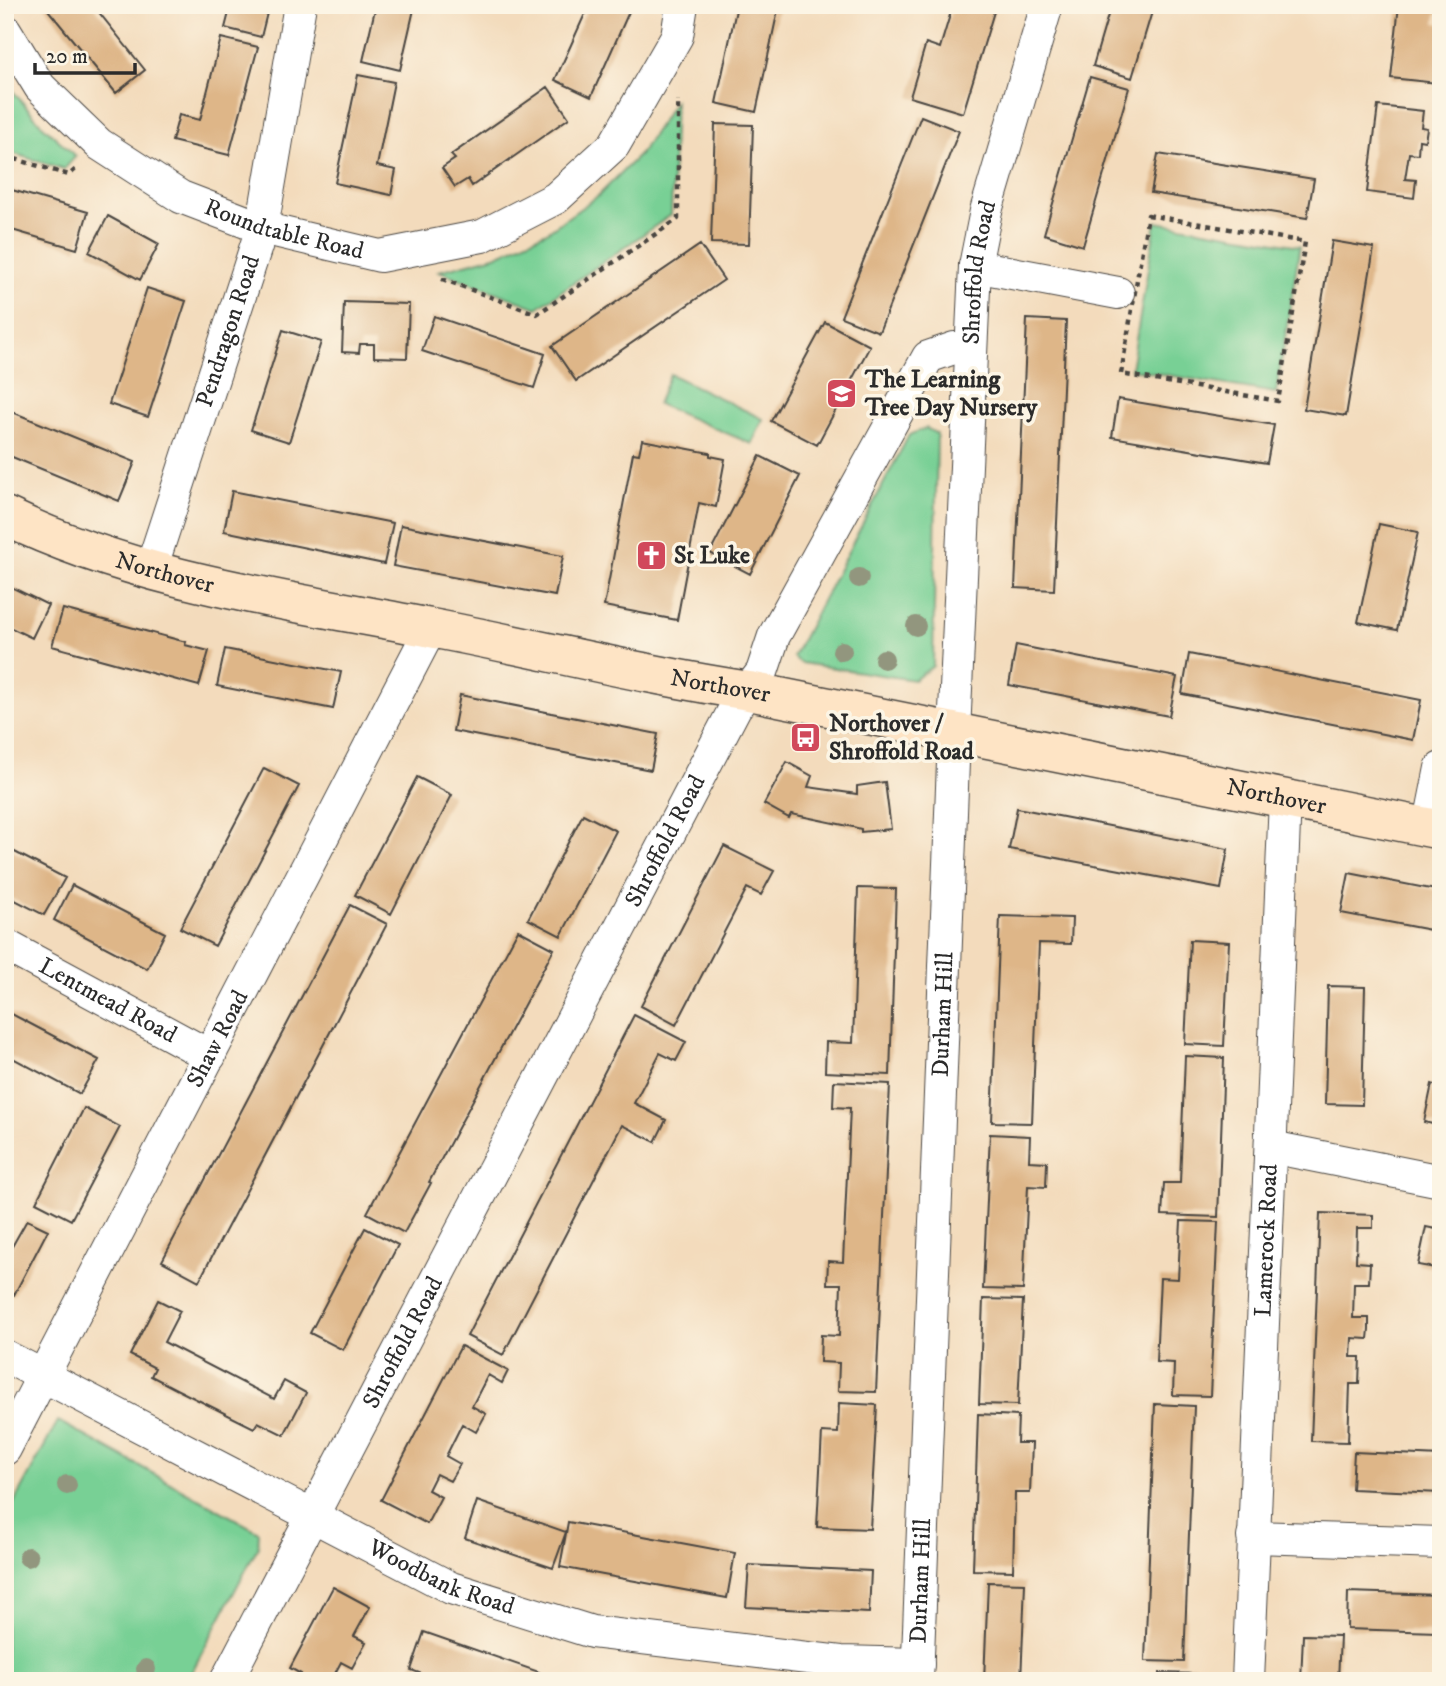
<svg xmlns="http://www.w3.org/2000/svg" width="1446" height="1686" viewBox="0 0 1446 1686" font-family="'IM FELL DW Pica',serif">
  <rect width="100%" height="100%" fill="#fcf5e5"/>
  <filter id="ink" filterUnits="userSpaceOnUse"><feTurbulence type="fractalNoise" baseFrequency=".0143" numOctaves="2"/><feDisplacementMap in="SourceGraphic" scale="14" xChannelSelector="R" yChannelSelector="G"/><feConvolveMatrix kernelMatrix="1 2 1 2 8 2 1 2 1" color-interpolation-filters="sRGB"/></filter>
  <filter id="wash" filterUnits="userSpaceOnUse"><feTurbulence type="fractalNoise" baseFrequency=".00686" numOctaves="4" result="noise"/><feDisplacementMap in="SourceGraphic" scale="28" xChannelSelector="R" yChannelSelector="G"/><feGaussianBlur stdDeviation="1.57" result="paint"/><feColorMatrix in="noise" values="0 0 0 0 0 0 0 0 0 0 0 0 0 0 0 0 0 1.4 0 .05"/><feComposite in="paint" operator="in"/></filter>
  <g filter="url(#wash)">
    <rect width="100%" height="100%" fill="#f3dbbc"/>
    <path fill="#78d095" stroke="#527e60" stroke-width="2" d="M5,82L41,124L76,156L64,169L5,151Z
      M675,101L671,215L537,308L439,271L495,256L547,232L598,196L640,154Z
      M1156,222L1300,246L1276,393L1131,369Z
      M670,374L763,419L752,444L657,404Z
      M926,428L937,434L933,666L914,680L801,663L793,657L909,435Z
      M58,1421L259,1532L258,1547L187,1681H5V1519Z"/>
    <g id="blocks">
      <path fill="#deb688" d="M44,5H93L145,70L116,93Z
        M231,5H269L261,37L225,28Z
        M376,5H415L400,70L363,61Z
        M589,5H632L591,97L555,80Z
        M737,5H779L756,112L716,103Z
        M953,5H996L963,113L910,97L926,43L940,48Z
        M1111,5H1154L1132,78L1093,66Z
        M1399,5H1441V13H1436L1435,23L1441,24V67H1439L1437,83L1391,78Z
        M221,38L258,47L229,155L172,141L179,115L200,120Z
        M358,75L394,82L377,166L396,170L391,195L335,183Z
        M1090,77L1129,88L1083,246L1044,234Z
        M548,87L569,118L472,186L468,179L455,187L442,168L455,159L451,155Z
        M1378,106L1423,111L1421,127L1427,128L1425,141L1419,140L1418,154L1409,153L1405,179L1416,180L1414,198L1367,192Z
        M921,116L959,131L879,332L841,317Z
        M715,124L753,125L749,244L711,243Z
        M1158,154L1314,179L1307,218L1151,193Z
        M5,188L88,212L77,249L5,228Z
        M108,216L159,244L140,280L89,252Z
        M1332,241L1374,248L1346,416L1304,409Z
        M700,245L724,280L576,381L552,346Z
        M147,288L186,301L148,417L109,404Z
        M344,302L409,304L407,358L374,357V344H360L359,353L342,352Z
        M434,316L545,354L534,388L422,351Z
        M1027,319L1066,321L1054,590L1015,588Z
        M825,322L870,346L817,445L771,421Z
        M283,330L321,342L289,442L251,430Z
        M1118,399L1274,425L1267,463L1112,437Z
        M5,409L135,462L119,501L5,454Z
        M642,440L710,453V456L725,459L716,507L699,503L677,620L604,606L633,453L639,454Z
        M760,456L800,476L750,574L710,553Z
        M232,491L393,523L384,564L224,531Z
        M1379,524L1418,532L1397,630L1358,622Z
        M401,525L563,556L555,596L393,566Z
        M5,584L48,605L32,638L5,625Z
        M63,609L186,642L185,645L209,651L199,686L52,646Z
        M1016,645L1177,677L1169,716L1009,685Z
        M225,649L341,672L333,709L217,686Z
        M1189,654L1421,700L1413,740L1182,694Z
        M460,695L658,734L651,770L453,731Z
        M787,762L812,776L808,787L857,794V786L885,782L891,829L861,832V829L853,827L791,814L789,818L764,804Z
        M264,768L299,786L215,946L180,928Z
        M417,777L452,795L391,914L355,895Z
        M1017,808L1228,849L1221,889L1009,849Z
        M583,814L616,831L561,936L528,919Z
        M724,846L774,871L761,895L747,888L676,1025L641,1006Z
        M5,847L65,878L44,915L5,895Z
        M1349,873L1441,891V932L1341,913Z
        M72,885L165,933L147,969L54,920Z
        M858,888L896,889L890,1075L825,1072L826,1042L853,1043Z
        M350,905L387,924L199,1281L162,1261Z
        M1000,916L1072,918L1071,944L1039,943L1032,1123L992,1122Z
        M518,930L554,949L429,1182L431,1183L404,1233L367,1213Z
        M1190,940L1229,942L1224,1046L1185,1044Z
        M1328,986L1365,987L1362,1105L1325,1104Z
        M6,1011L99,1060L80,1094L5,1054Z
        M634,1015L686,1042L676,1061L660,1053L634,1103L666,1120L655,1142L622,1125L503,1355L467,1336Z
        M1185,1056L1224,1058L1218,1217L1162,1215L1164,1183H1180Z
        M1439,1078H1441V1126L1424,1122L1432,1084L1438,1086Z
        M834,1081L890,1084L876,1392L838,1391L839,1363L820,1362L821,1335L839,1336L841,1284H827L828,1261L843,1262L850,1108L833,1107Z
        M84,1108L120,1127L71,1220L36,1202Z
        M990,1134L1030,1136L1029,1161L1047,1162L1046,1187L1028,1186L1023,1290L983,1289Z
        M1320,1213L1373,1215V1228H1357L1356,1262L1370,1263L1369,1283H1354L1353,1318H1369V1329L1368,1339L1352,1338L1351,1357H1360L1359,1384H1350L1348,1442L1311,1441Z
        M27,1220L48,1230L14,1295L5,1291V1259Z
        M1181,1221L1218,1222L1210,1396L1173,1395L1174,1363L1156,1362L1160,1278L1178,1279Z
        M1426,1227L1441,1230V1269L1418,1265Z
        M365,1228L398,1245L343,1350L310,1333Z
        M983,1299L1023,1300L1018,1405L979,1404Z
        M158,1300L180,1311L164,1342L274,1399L284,1381L306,1393L284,1435L258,1422L254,1428L176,1389L151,1376L155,1368L130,1355Z
        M461,1346L508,1371L502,1383L488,1375L472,1406L486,1414L476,1432L462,1424L446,1456L460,1464L450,1481L436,1474L428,1490L441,1497L427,1524L381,1500Z
        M839,1403L877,1405L870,1529L817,1527L822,1432L838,1433Z
        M1155,1404L1194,1406L1184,1662L1145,1661Z
        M978,1414L1018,1416L1017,1443H1032L1030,1493H1015L1013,1571L973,1570Z
        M1354,1452L1441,1456V1493L1352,1489Z
        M477,1501L566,1532L553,1568L465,1538Z
        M568,1522L735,1553L727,1598L560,1567Z
        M749,1565L871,1571L869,1613L746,1607Z
        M988,1582L1025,1583L1021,1681H984Z
        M333,1587L370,1607L354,1636L366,1642L352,1668L341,1662L331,1681H297L301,1674L290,1668Z
        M1348,1592L1439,1595L1437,1632L1347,1629Z
        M424,1632L539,1672L536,1681H441L411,1670Z
        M1303,1635L1340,1636L1338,1681H1301Z
        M1160,1673L1199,1674V1681H1160Z"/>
    </g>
  </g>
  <g filter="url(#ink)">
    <use href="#blocks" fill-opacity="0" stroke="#494541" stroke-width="2"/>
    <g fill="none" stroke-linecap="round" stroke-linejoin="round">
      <defs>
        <g id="street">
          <path id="s1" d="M5,30L40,87L99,144L181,197L262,228L380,256L482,236L556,198L614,145L677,36L682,5"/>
          <path d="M975,266L1118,293"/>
          <path id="s2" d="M151,569L262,228L300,5"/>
          <path d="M1429,828L1441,768"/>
          <path id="s3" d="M5,945L210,1056"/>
          <path d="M1271,1147L1441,1181"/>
          <path id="s4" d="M5,1356L451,1588L592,1632L841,1662L918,1664"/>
          <path id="s5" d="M5,1449L431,628"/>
          <path d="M1253,1537L1441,1543"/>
          <path id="s6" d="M226,1681L735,708L762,672L774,636L928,357L954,348H970"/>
          <path id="s7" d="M917,1681L955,711L975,266L986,211L1047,5"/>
          <path id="s8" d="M1248,1681L1285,799"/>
        </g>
        <g id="secondary">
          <path id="s9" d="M5,516C138,581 287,600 431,628C537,648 642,675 749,691L1441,830"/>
        </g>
      </defs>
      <use href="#street" stroke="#494541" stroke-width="34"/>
      <use href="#secondary" stroke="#494541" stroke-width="41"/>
      <path stroke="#494541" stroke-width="4.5" stroke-dasharray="5 5" stroke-linecap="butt" d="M5,156L69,175L77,168
        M1148,215L1305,242L1278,401L1121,374Z
        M442,279L537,314L678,219V100"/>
      <use href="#street" stroke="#fff" stroke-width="32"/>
      <use href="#secondary" stroke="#fee4c5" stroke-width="38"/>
    </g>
    <g fill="#92967e">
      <circle cx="859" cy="578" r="10"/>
      <circle cx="916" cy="626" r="10"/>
      <circle cx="842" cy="651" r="10"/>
      <circle cx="884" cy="659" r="10"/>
      <circle cx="67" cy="1485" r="10"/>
      <circle cx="28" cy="1557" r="10"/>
      <circle cx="146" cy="1669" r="10"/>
    </g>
  </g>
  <defs>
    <symbol id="school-square" viewBox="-11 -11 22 22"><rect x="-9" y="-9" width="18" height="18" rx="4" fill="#d1495b" stroke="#fcf5e5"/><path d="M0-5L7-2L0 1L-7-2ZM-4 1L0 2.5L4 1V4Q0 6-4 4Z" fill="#fff"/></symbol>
    <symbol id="church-square" viewBox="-11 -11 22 22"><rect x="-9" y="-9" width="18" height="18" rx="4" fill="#d1495b" stroke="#fcf5e5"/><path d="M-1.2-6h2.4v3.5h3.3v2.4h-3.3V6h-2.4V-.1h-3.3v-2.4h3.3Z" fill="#fff"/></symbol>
    <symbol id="bus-square" viewBox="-11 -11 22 22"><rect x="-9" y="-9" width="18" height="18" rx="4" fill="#d1495b" stroke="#fcf5e5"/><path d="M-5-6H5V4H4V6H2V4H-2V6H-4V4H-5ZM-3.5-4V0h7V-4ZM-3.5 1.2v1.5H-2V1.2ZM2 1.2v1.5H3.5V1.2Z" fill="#fff"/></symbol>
  </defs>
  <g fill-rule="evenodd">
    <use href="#school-square" x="824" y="376" width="35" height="35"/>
    <use href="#church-square" x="634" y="538" width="35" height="35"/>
    <use href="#bus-square" x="788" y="720" width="35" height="35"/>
  </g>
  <g text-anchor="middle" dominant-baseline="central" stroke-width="7" stroke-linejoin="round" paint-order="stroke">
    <g font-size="24" fill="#2b2b2b" stroke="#fcf5e5">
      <text stroke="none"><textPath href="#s1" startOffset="355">Roundtable Road</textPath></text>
      <text stroke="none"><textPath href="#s7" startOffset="1410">Shroffold Road</textPath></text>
      <text stroke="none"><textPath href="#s2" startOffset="250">Pendragon Road</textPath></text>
      <text stroke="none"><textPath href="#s9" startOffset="170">Northover</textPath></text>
      <text stroke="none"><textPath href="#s9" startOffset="737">Northover</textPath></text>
      <text stroke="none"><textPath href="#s9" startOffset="1304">Northover</textPath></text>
      <text stroke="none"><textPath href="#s6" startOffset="948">Shroffold Road</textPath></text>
      <text stroke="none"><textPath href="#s3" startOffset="117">Lentmead Road</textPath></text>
      <text stroke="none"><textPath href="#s7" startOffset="667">Durham Hill</textPath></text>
      <text stroke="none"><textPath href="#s5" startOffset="462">Shaw Road</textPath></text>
      <text stroke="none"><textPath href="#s8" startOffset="441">Lamerock Road</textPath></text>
      <text stroke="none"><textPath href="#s6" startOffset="382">Shroffold Road</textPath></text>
      <text stroke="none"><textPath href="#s4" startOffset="490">Woodbank Road</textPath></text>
      <text stroke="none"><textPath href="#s7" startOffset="100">Durham Hill</textPath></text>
    </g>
    <g font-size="24" font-weight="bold" fill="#2b2b2b" stroke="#fcf5e5" text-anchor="start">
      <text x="865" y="380">The Learning<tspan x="865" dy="28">Tree Day Nursery</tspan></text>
      <text x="674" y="556">St Luke</text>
      <text x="829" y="724">Northover /<tspan x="829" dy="28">Shroffold Road</tspan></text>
    </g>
  </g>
  <rect width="1446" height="1686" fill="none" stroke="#fcf5e5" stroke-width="28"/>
  <path d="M35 63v10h100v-10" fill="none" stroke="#2b2b2b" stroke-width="3.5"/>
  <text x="46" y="63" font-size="21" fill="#2b2b2b" stroke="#fcf5e5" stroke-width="5" paint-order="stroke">20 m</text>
</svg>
